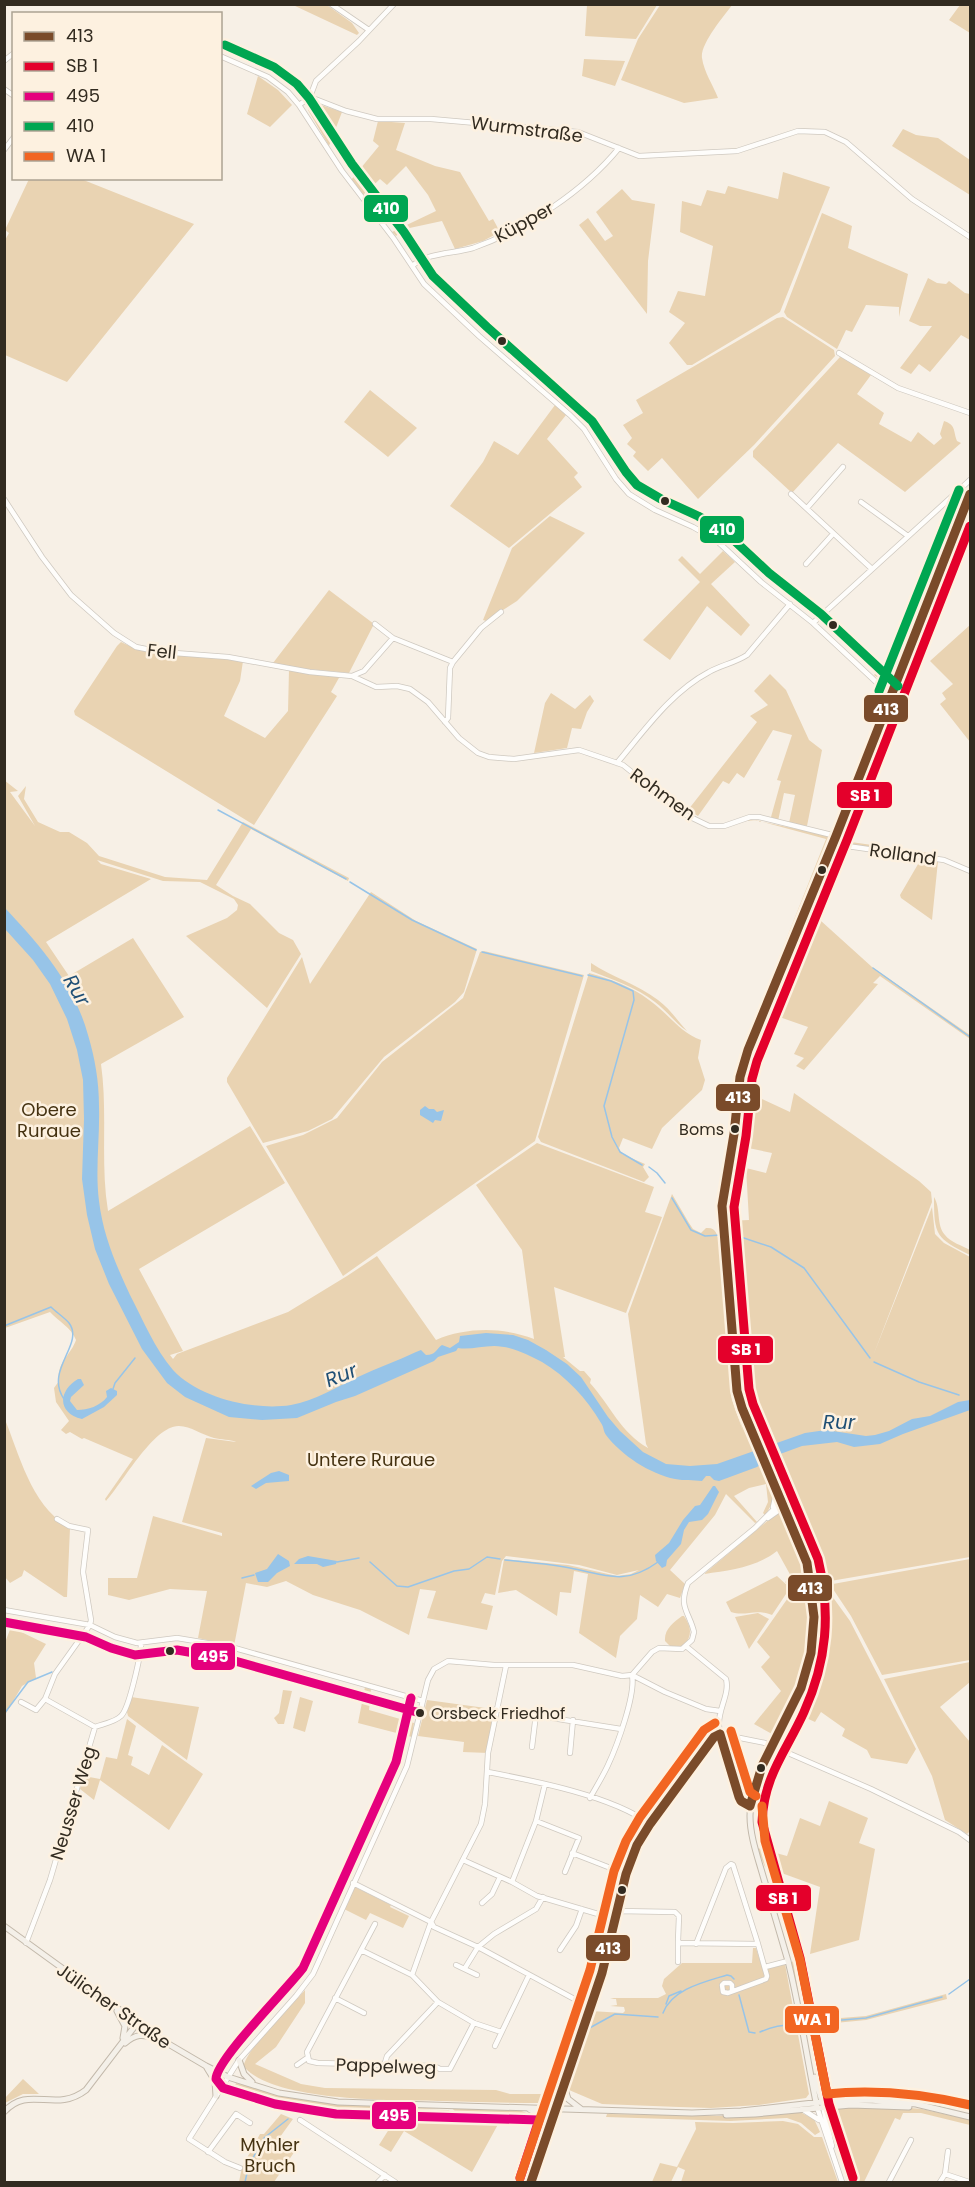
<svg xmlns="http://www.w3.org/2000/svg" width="975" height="2187" viewBox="0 0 975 2187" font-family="Poppins,sans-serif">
  <rect width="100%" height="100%" fill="#f7f0e6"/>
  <path fill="#e9d3b2" d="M293,5H327L352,23L359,33L357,35Z
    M587,5V4L657,5L636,39L585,36Z
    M660,5H732C724,16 700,44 702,58C704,72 713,85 718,98L684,103L621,80L638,39Z
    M960,5H970V33L949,20Z
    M584,59L625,61L615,86L582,76Z
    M258,76L278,90L292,105L270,127L247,114Z
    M315,103L342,112L329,146L308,110L311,104Z
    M378,121L405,123L396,150L435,166L460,172L489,221L493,219L500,232L483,241L455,249L442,221L405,229L396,236L392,232L436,211L428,195L406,166L387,185L380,179L363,195L351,180L379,146L373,141Z
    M903,129L916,135L938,138L970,160V195L892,146Z
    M783,172L830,187L780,312L692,365H687L669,343L685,323L669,312L678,291L705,296L713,246L680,232L682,201L701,206L707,190L725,194L728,186L778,199Z
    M29,179H81L194,224L67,382L5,355L4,242L9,233L5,230Z
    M622,189L632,200L655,204L648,261L647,314L579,225L588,218L605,241L613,236L596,212Z
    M822,213L852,226L848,248L908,274L899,317V307L866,305L852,332L846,330L837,349L787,317L784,312Z
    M928,278L937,283L946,284L949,281L965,293L970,294V340L961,335L930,372L919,364L911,374L900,368L932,326H920L909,321Z
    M783,317L834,350L835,356L754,445L698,499L662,458L648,471L633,456L636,452L627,444L632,438L623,425L643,413L636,400L777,318Z
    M840,357H844L871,375L857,394L884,413L879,424L911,442L918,432L934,445L942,438L940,434L944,421C956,425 953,430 957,441L961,443L905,492L838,443L792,493L753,457V451Z
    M370,390L417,428L388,457L344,422Z
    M555,405L566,415L547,439L578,473L574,477L582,487L509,548L450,506L483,462L494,441L518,455Z
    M550,516L585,533L517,601L486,621L483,620L512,548Z
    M723,551L735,562L711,584L750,625L741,636L707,606L670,660L643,640L700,582L678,560L682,556L700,574Z
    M329,590L374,624L349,673L297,668L273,663Z
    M970,625V742L940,704L946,699L942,693L953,684L930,661Z
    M121,642L136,649L149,652L197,655L243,661L240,681L224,716L265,738L288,711L289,670L340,676L331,692L337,696L254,825L75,715L74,711L117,646Z
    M885,663L895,673L889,683L884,682L874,675Z
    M770,674L786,690L809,740L822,750L807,826L789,823L795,795L784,793L778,821L771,817L781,781L777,780L792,735L773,730L744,778L737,773L729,784L723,781L698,816L688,810L757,722L750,716L768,705L754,691Z
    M551,693L575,709L590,695L594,701L587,712L581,729L572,728L567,748L534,753L545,703Z
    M4,780L18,791L10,792L35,826L18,796L26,786L24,799L38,822L60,832H69L87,843L99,856L165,877L207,880L243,822L349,878L348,881L251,829L216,885L233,896L250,904L279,933L293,940L301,954L267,1008L186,936L227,918L237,910L238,905L234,899L200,882L163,881L97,860L101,864L151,879L46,942L69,976L133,938L184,1017L101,1064C108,1113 100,1162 108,1211L250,1126L285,1183L139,1269L183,1351L170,1355L173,1359L177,1354L288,1312L347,1276L377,1256L436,1340C466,1327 504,1327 534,1339L522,1250L476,1185L537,1143L654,1187L645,1212L662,1217L626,1313L554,1287L565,1357H563L580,1371H584L591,1379L590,1383C610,1405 621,1433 648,1448L646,1444L628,1314L672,1194L689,1223L693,1229L701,1233L706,1228C717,1227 716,1235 720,1241L730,1352L728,1354L735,1390L731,1395L732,1400L743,1431L734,1401L735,1394L749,1429L754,1426L748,1411L759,1424L754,1413L746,1407L742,1390L725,1221L749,1220L746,1168L766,1173L772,1153L734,1145L740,1089L790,1112L794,1093L919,1181L931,1192L932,1202L873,1356L932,1207L935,1234L944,1243L970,1257V1557L819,1583L808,1546L788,1499L789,1496H786L776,1477L769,1480C775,1494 774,1503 765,1515L763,1513L768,1502L766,1484L749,1488L734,1496L757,1522L755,1523L726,1494L715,1515L670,1570L685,1584L680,1598L667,1594L658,1607L640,1595L637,1619L620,1636L616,1658L579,1633L588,1574L574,1571L571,1593L560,1592L557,1616L516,1590L498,1593L504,1559L568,1565L617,1576L631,1574L639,1570L617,1575L579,1565L506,1556L502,1561L495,1595L485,1593L481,1603L493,1606L487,1630L427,1618L436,1591L420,1589L409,1635L360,1610L313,1595L286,1581L267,1587L246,1583L234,1646L198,1638L207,1591L170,1589L129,1600L108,1595V1578H137L153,1516L222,1536V1533L182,1522L206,1438L236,1442C230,1439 221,1440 214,1438C202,1435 191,1426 179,1426C154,1425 122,1484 106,1501L105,1499L133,1459L84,1438L82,1439L70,1432L66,1434L61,1430L69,1421L56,1402L54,1388L59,1381C56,1363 71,1355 76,1340C71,1327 59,1322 50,1312L5,1328Z
    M749,819L826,835L830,840L815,872L813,884L778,972L741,1053L826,839L756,820L746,821Z
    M842,833L844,841L935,854L934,856L841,843L839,840Z
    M921,859L938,861L932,920L901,898L900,895Z
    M371,892L416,921L477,949L464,992L455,1002L384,1057L332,1119L308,1131L263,1143L227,1082V1078L302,957L310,984Z
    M810,911L872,967L970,1035V1039L880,976L873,983L878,984L804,1070L796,1066L804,1058L794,1054L808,1027L768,1013Z
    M484,951L584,975L535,1141L343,1276L266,1146L303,1135L337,1118L382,1062L463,998L480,952Z
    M591,963C612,977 637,984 658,1000C670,1009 677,1020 687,1031C675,1023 667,1011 655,1002C636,987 613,980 591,971Z
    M589,973C610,979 631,986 649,1000C668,1013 679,1032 701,1040L698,1058L705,1080L702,1090L662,1128L652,1149L623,1138L619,1148L622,1154L645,1164L643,1167L649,1177L644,1182L541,1142L538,1137Z
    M934,1197C941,1208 936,1225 945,1235C950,1242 963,1246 970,1250V1255C936,1238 934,1236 934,1197Z
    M4,1417C20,1456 31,1506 70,1528L67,1597H64L24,1570L22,1576L10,1583L5,1577Z
    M778,1512L784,1513L797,1541L809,1583L793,1588L785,1582L792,1578L777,1551C755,1568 731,1570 704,1574Z
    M970,1559V1660L882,1675L851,1616L833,1589V1584Z
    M777,1576L790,1588L772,1615C754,1608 746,1617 731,1612L726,1602Z
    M824,1585L850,1621L916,1749L907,1764L871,1758L867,1750L842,1736L845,1729L821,1712L815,1722L793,1712C814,1675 824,1630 818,1587Z
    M805,1591C806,1604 811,1616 812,1629C814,1665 790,1704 772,1734L754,1724L781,1691L761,1667L770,1657L757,1642L790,1595Z
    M758,1613L769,1619L749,1649L735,1617Z
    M682,1616H684C692,1628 692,1635 684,1646H670L665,1641C664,1629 674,1622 682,1616Z
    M11,1627L46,1644L34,1663L36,1678L22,1686L5,1715V1640H6Z
    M970,1662V1682L940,1707L970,1742V1831L967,1834L945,1820L932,1776L884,1679Z
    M365,1687L371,1689L369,1710L414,1723L412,1737L358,1723Z
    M283,1690L292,1691L284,1724H278L274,1718L279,1713Z
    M131,1697L199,1707L187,1760L128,1716L127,1712Z
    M300,1697L313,1701L305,1732L293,1728Z
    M427,1700L493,1709L488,1753L463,1752L464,1742L418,1736Z
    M127,1719L136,1726L128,1755L133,1757L131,1765L149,1775L162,1745L203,1774L169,1830L100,1780L94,1800L80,1789L84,1776L100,1779L106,1757L117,1759Z
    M829,1801L868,1818L859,1843L875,1849L859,1940L810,1954L820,1887L765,1867L757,1848L787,1856L800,1818L820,1826Z
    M355,1887L391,1905L390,1907L409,1916L403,1928L370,1913L366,1920L344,1909Z
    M753,1948H756L763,1970L785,1964L809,2094L806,2098L759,2105L711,2108L679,2107L602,2104L569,2090L567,2087L591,2011L623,2013L625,2011L624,2007L610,2006L617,2005L616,1999H610L614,1998H658L666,1994L662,1986L664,1979L682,1963H752Z
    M793,1961L803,2021L866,2016L946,1994L947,1999L866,2020L804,2026L791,1964Z
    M305,1990V2003L276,2047L255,2064L301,2084L325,2088L496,2090L510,2094H555L552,2100L542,2103C509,2103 475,2102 442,2101C394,2100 280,2102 246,2069L243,2070C242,2052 292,2005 305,1990Z
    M23,2079L39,2094H23L5,2103V2098Z
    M236,2083L285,2096L316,2101L445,2109L294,2107C280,2116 249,2093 235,2085Z
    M898,2107L922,2109L970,2120V2125L921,2113H903L900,2120L895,2118L864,2182H847L833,2128L830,2110L833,2108Z
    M296,2108L449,2110L452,2116L456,2118L502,2117L472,2172L404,2131L391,2152L379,2145L398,2115L292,2111Z
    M452,2108L519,2110L539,2118L458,2115Z
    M800,2112L814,2119L820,2132L815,2135L801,2123L787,2118L730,2121L606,2117L607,2114L728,2116Z
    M281,2114L293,2119L280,2137L297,2148L274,2182H239L242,2167L260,2134H264Z
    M783,2121L798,2124L814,2137H822L838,2182H681L685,2170L678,2167L671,2182H652L660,2163L677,2167L696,2129L695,2122L733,2123Z"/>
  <path fill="#97c4e8" d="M4,907C40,945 74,984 88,1035C95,1058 99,1082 99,1106C100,1138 95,1170 99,1201C103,1235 116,1265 130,1295C143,1320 155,1349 173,1370C199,1398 254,1411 291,1405C315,1401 336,1387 358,1377C377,1368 397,1361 416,1352L421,1350L426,1355C436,1355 436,1349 442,1345L450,1348L459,1342L460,1336L486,1333L513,1335L528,1340L546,1350L567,1364L581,1377L608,1417L620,1431L643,1452L666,1464L690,1466L717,1464L805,1433L826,1430L866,1436L875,1435L889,1431L912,1419L930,1416L958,1402L970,1400V1410L903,1434L880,1444L854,1447L837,1442L802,1446L772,1457L757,1467L719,1481L714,1480L710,1476H706L702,1481C693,1480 684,1481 675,1479C650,1474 621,1455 606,1435C603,1431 604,1427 601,1423C587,1399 566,1376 542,1362C528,1355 511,1346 494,1346C482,1346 469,1350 458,1348L456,1351L438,1357L434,1361L355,1396L336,1402L297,1418L262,1420L229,1417L185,1397L167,1383L142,1349L109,1284L95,1249L87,1215L82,1179L84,1119L83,1080L77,1050L67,1019L50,984L33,960L5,929Z
    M425,1106L429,1109H434L437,1112L444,1110L441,1121L435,1120L433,1123L420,1115V1110Z
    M78,1379H81L84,1385L71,1397L70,1401L77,1410C88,1410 100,1406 107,1397L106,1391L111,1388L117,1391V1395L104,1407L82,1419C57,1413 58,1391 78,1379Z
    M279,1471L289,1475V1481L266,1483L256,1489L251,1486L271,1473Z
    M713,1486H715L719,1492L708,1514L702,1520L689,1522L684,1530L681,1544L667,1560L666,1566L662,1568L656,1561L655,1555L669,1543L683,1520L695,1506L700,1505Z
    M278,1554L289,1561L290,1566L277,1573L268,1582H258L255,1573L267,1569Z
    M308,1556L337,1561L336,1564L323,1567L317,1564H294L299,1559Z"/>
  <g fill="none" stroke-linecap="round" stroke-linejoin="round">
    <path stroke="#97c4e8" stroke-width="1.5" d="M218,810L346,879
      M350,882L412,920L476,950
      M482,952L582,976
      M873,968L970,1037
      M588,975L611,981L633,991L634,1000L604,1106L612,1137L620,1152L642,1165
      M649,1167L657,1173L665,1183
      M672,1198L691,1230L705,1236L721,1235
      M726,1234H732L771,1247L804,1268L870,1358
      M4,1326L51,1307C56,1312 65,1318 69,1323C85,1344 44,1370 64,1399
      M874,1362L919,1382L959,1395
      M113,1389L115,1383L135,1358
      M505,1560C527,1562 549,1564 570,1568C606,1575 625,1586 658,1562
      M337,1562L359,1558
      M370,1562L397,1586L408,1587L454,1571L469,1569L487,1557L500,1559
      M242,1578L254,1575
      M4,1714L28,1682L52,1672
      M949,1994L970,1979
      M739,1995L749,2032L755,2033
      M666,2004L669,1996L681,1991
      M663,2013C672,1989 704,1982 727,1975L731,1976L734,1979
      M806,2023L866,2018L942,1997
      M584,2031L615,2014L658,2017
      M760,2032C772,2027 782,2024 796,2025
      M573,2066L575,2058
      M332,2111L450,2113
      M297,2112H320
      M459,2113L520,2115
      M249,2165L264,2138L288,2119
      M245,2182L247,2173"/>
    <defs>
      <path id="minor" d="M331,4L369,30
        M220,56L268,77L288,92L299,105L342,171L394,239L424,284L479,336L570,415L584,429L616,479L629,494L655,510L693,527L716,540L761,582L813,623L890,695
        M4,61L14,53
        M4,89L14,96
        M310,97L346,111L377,119H431L578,132L639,156L737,151L798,131L825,132L846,142L912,199L970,237
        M299,105L310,97L316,81L359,41L394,4
        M4,150L14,137
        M412,266C429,252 452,254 473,248C525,230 584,191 619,148
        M839,353L898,388L970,413
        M791,494L872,569
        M4,499L42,557L71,595L114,633L136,647L161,652L228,657L310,672L352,676L376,687L397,686L410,689L428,702L459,738L478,753L489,757L514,759L579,750L623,765L684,814L709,826H724L750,817H759L836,836
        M861,502L908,536
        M807,508L843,467
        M806,564L833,534
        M813,623L970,480
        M375,624L393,638
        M453,662L481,628L501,612
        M352,676L364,671L393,638L453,662L450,668L448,718L445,722
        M617,763C644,731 671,692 709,672C721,665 735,663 747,655L790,604
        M833,844L944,860L970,871
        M773,1507L777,1489
        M768,1518L785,1506
        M57,1519L69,1526L88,1530L83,1572L91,1620L90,1625L55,1674L45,1699L95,1727
        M4,1610L90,1625L115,1637L137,1643L177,1638L231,1647L423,1701
        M687,1647L726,1679C730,1694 718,1709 719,1725C720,1747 732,1775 739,1797L741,1801L750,1806
        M632,1675L652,1652L659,1648L682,1649L692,1640L694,1632C689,1611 678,1608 688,1583L755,1528L782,1501
        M21,1702L36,1710L45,1699
        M496,1709L621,1729
        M95,1727C103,1724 115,1722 121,1716C129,1709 141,1655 141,1643
        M720,1734L765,1743L871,1789L959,1832L970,1840
        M532,1747L536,1714
        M570,1753L573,1720
        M488,1772C535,1781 612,1796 650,1824
        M590,1798C596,1787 603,1776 608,1765C617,1746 636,1694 632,1675
        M536,1821L579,1838L565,1872
        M572,1853L626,1874
        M463,1860L512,1882L537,1896L615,1919
        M512,1882L536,1821L545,1784
        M353,1883L431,1922L434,1927L478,1947L591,2008
        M482,1903L492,1894L500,1877
        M617,1911L675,1912L679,1916L678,1941L680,1943L758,1944L733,1865L731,1864L726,1868L696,1944
        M375,1924L307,2052L309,2061L318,2063L434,2066L440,2069H450L474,2023
        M26,1943L50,1880L95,1727
        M361,1950L412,1975L438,2002L474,2023L501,2032
        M560,1950L576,1926L582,1909
        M678,1962V1941
        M456,1965L477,1975
        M765,1967L788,1961
        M465,1968L478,1947L494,1934L536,1909L543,1897
        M412,1975L431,1922L481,1824L485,1804L488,1753L506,1666
        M732,1991V1985L730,1983H724L722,1985L723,1992L728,1993L766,1979L767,1976L758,1944
        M335,1998L364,2013
        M495,2046L529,1975
        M297,2065L307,2058
        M384,2066L387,2056L438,2002
        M817,2107L842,2182
        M823,2107L832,2146
        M802,2109L819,2120
        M300,2120L395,2182
        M208,2152L236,2114L250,2123
        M240,2168L225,2162L189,2139L239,2060L296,1996L313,1974L407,1766L428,1680L434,1669L448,1661L494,1665H573L622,1676L632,1675L665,1692L706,1709L720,1711
        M945,2174L948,2151
        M378,2182L385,2175
        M531,2182L602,1973L626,1874L637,1845L650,1824L714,1737L720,1734
        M889,2182L911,2140
        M940,2182L945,2174L969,2182"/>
      <path id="major" d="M4,1926L160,2039L206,2066L228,2077L279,2093L338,2102L368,2103L692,2113L741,2111L822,2102L870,2100L916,2104L970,2117
        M117,2011L125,2026L123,2038
        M125,2043C136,2034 142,2034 155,2038
        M239,2060L244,2074L252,2082
        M207,2068L215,2081L216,2096
        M815,2077L823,2105
        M564,2086L568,2099L581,2109
        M817,2107C807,2059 800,2009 788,1961C779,1930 770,1900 761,1869C756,1852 750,1834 750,1816C750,1770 782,1732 800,1691C833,1618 806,1555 776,1487C765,1461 753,1435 742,1408L737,1391L722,1216C723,1189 730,1163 734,1136C737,1109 737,1083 746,1057L836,836L970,494
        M529,2109L543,2117L549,2130
        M4,2112C29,2084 55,2114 86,2090L138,2022
        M726,2115L755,2114L851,2105L909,2107"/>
    </defs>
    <use href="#minor" stroke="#cfc9c0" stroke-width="6"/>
    <use href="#major" stroke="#c3b9ab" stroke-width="7"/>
    <use href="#minor" stroke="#fefdfb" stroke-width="4.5"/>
    <use href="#major" stroke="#f4f0e9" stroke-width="5"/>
    <defs>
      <path id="bus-1" d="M720,1734L739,1797L741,1801L750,1806
        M750,1806L762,1766L801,1688L811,1653L814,1617L807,1563L742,1408L737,1391L722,1206L734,1134L740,1077L748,1050L836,836L970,494
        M531,2182L602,1973L626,1874L637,1845L650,1824L714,1737L720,1734"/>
      <path id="bus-2" d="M853,2178L829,2104L800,1958L762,1822C764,1775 786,1752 804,1712C827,1661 831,1613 818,1559L753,1404L749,1389L734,1207L746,1136L752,1079L757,1061L847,840L970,526"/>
      <path id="bus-3" d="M4,1622L86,1637L111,1648L135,1655L177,1650L228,1659L420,1713
        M411,1698L396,1762L303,1968C287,1989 216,2060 216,2079L223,2088L275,2104L336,2114L539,2120L520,2178"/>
      <path id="bus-4" d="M225,45L274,67L297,84L309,98L352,164L404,232L433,276L487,327L592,421L626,472L637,485L661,499L698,516L723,530L769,573L821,614L898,686
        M879,691L959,490"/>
      <path id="bus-5" d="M731,1731L750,1792L756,1796
        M762,1806L765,1841L800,1960L827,2094C875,2089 923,2094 970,2105
        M520,2178L590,1970L614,1871L626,1841L640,1817L704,1730L715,1723"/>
    </defs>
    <use href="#bus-1" stroke="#fdf1e0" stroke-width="14"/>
    <use href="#bus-2" stroke="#fdf1e0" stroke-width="14"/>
    <use href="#bus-3" stroke="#fdf1e0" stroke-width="14"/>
    <use href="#bus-4" stroke="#fdf1e0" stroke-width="14"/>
    <use href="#bus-5" stroke="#fdf1e0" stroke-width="14"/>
    <use href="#bus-1" stroke="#7a4b2a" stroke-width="9"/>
    <use href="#bus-2" stroke="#e4002b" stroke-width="9"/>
    <use href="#bus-3" stroke="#e5007d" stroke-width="9"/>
    <use href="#bus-4" stroke="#00a651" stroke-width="9"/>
    <use href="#bus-5" stroke="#f26522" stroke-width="9"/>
  </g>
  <g fill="#322b20" stroke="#fdf1e0" stroke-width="2">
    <circle cx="502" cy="341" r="5"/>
    <circle cx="665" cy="501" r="5"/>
    <circle cx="833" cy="625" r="5"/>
    <circle cx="822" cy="870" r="5"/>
    <circle cx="735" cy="1129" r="5"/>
    <circle cx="170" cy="1651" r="5"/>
    <circle cx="420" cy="1713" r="5"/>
    <circle cx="761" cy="1768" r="5"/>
    <circle cx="622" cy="1890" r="5"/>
  </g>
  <g text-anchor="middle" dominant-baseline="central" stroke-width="5" stroke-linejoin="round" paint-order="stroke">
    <g font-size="16" fill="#322b20" stroke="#fdf1e0" text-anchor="end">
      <text x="724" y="1129">Boms</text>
      <text x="431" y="1713" text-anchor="start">Orsbeck Friedhof</text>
    </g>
    <g font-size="18" fill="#322b20" stroke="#fdf1e0">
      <text transform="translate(527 129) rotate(7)">Wurmstraße</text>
      <text transform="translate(524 222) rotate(-29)">Küpper</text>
      <text transform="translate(162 651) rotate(6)">Fell</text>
      <text transform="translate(663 794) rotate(36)">Rohmen</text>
      <text transform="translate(903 854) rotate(8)">Rolland</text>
      <text transform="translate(73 1803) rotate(-73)">Neusser Weg</text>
      <text transform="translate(114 2006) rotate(35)">Jülicher Straße</text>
      <text transform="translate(386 2066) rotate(2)">Pappelweg</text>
    </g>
    <g font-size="18" fill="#453211" stroke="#fdf1e0">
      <text x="49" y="1109">Obere<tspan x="49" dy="21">Ruraue</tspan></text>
      <text x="371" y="1459">Untere Ruraue</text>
      <text x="270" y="2144">Myhler<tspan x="270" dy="21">Bruch</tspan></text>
    </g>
    <g font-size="20" font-style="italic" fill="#1f4f75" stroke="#fdf1e0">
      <text transform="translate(77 990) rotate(60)">Rur</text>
      <text transform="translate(341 1375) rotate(-22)">Rur</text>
      <text x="839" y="1422">Rur</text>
    </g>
  </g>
  <g stroke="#fdf1e0" stroke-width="2">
    <rect x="363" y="194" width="46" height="29" rx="6" fill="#00a651"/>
    <rect x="699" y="515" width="46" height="29" rx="6" fill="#00a651"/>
    <rect x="863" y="694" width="46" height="29" rx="6" fill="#7a4b2a"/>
    <rect x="836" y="781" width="57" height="28" rx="6" fill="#e4002b"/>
    <rect x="715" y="1083" width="46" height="29" rx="6" fill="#7a4b2a"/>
    <rect x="717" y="1335" width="57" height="29" rx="6" fill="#e4002b"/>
    <rect x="787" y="1574" width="46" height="28" rx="6" fill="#7a4b2a"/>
    <rect x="190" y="1642" width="46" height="29" rx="6" fill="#e5007d"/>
    <rect x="755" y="1884" width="57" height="28" rx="6" fill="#e4002b"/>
    <rect x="585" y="1934" width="46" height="28" rx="6" fill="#7a4b2a"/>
    <rect x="784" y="2005" width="56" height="29" rx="6" fill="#f26522"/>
    <rect x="371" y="2101" width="46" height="29" rx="6" fill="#e5007d"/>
  </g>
  <g font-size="16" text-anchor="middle" font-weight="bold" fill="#fff">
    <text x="386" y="214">410</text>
    <text x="722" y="535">410</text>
    <text x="886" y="715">413</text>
    <text x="865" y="801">SB 1</text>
    <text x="738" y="1103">413</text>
    <text x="746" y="1355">SB 1</text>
    <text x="810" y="1594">413</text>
    <text x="213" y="1662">495</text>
    <text x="783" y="1904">SB 1</text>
    <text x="608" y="1954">413</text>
    <text x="812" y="2025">WA 1</text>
    <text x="394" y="2121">495</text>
  </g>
  <rect width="975" height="2187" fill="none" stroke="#322b20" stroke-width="12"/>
  <rect x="12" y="12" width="210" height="168" fill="#fdf1e0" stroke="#aca293" stroke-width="1.5"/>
  <rect x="24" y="32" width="30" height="9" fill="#7a4b2a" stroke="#aca293" stroke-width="1.5"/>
  <text x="66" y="42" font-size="18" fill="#322b20">413</text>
  <rect x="24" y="62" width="30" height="9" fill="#e4002b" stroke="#aca293" stroke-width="1.5"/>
  <text x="66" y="72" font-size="18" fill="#322b20">SB 1</text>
  <rect x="24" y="92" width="30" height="9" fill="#e5007d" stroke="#aca293" stroke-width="1.5"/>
  <text x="66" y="102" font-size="18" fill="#322b20">495</text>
  <rect x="24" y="122" width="30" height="9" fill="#00a651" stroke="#aca293" stroke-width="1.5"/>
  <text x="66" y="132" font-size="18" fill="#322b20">410</text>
  <rect x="24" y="152" width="30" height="9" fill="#f26522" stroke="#aca293" stroke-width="1.5"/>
  <text x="66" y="162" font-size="18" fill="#322b20">WA 1</text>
</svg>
